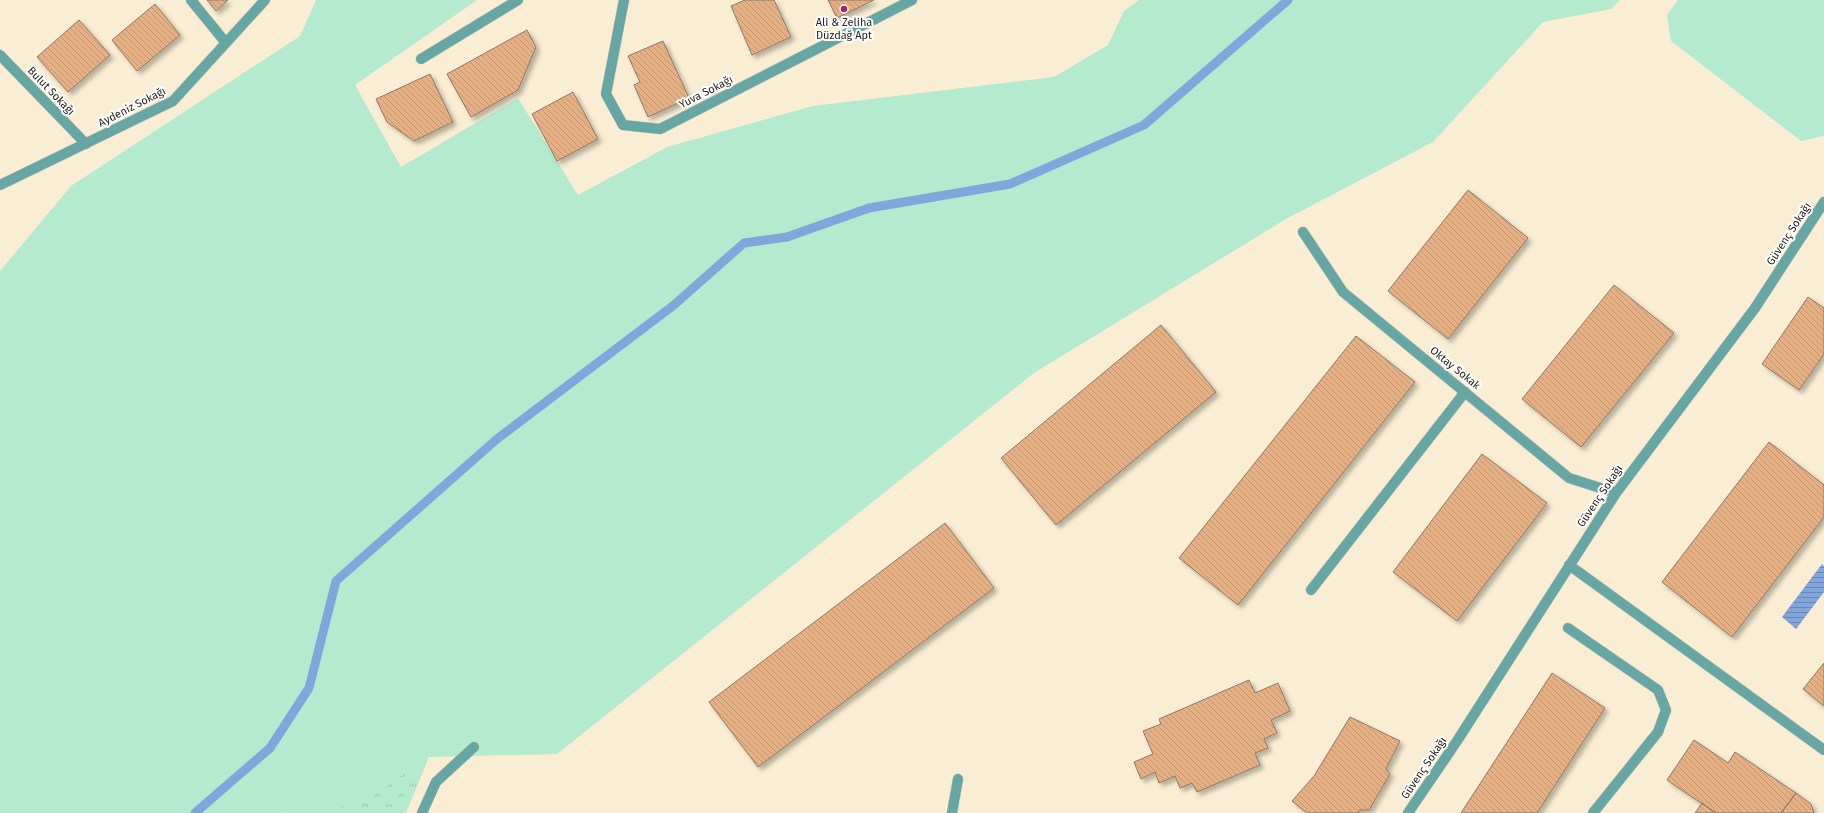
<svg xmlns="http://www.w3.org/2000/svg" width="1824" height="813" viewBox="0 0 1824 813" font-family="'Fira Sans',sans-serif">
  <defs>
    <pattern id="grass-tufts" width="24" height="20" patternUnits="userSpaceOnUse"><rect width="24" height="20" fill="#b4eace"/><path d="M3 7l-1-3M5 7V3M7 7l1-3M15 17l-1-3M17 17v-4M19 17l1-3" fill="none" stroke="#9bc9b0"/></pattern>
    <pattern id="water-rules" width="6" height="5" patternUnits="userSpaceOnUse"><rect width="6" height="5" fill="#81a6db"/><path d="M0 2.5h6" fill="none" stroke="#6a87b1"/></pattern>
    <pattern id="building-back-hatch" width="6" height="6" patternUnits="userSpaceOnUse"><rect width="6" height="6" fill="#e7b083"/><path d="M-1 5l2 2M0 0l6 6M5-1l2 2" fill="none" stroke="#c69771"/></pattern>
    <filter id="shadow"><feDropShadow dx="3.5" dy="3.5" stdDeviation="2" flood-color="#0004"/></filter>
  </defs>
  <rect width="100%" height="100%" fill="#f9eed4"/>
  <path fill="url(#grass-tufts)" d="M429,757L406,813H279L359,804Z"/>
  <path fill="#b4eace" d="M316,0H477L355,85L401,167L518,98L578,195L667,147L813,106L1054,77L1108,45L1124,11L1139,0H1620L1611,9L1543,22L1433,142L1286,219L1034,373L557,754L429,757L359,804L279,813H0V271L71,186L300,36Z
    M1678,0H1824V136L1801,141L1671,41L1667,15Z"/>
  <path fill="url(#water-rules)" d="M1822,564L1824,566V592L1796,629L1782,617Z"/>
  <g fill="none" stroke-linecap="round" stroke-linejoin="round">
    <path stroke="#81a6db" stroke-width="9" d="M195,813L270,748L309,688L336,581L497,439L674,305L744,243L787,237L869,208L1010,184L1144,125L1288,0"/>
  </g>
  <path fill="url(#building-back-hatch)" stroke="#8d7867" filter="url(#shadow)" d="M207,0H228L216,11Z
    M745,0H774L791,37L752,55L731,6Z
    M828,0H874L837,18Z
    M155,4L180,35L137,71L112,40Z
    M79,20L110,55L68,92L37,57Z
    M527,30L536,47L518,90L471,117L447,74Z
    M663,41L689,98L648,117L634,85L640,82L628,56Z
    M430,74L453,122L414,141L387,122L376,99Z
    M573,92L598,139L557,161L532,114Z
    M1468,190L1528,238L1448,339L1388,291Z
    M1614,285L1674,333L1581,447L1522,399Z
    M1808,297L1824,308V354L1799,390L1762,364Z
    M1161,325L1216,392L1056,525L1001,458Z
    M1356,336L1415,382L1238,605L1179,558Z
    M1769,442L1824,485V517L1732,637L1662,582Z
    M1482,454L1547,503L1457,621L1393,572Z
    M945,523L994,588L758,767L709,702Z
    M1824,663V706L1803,689Z
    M1552,673L1605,708L1537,813H1461Z
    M1249,680L1255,693L1278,683L1290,711L1271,720L1277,733L1264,739L1268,748L1255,753L1260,765L1197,792L1192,783L1180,788L1175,776L1159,783L1155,772L1141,779L1134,762L1153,754L1143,731L1161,724L1159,719Z
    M1350,717L1400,741L1386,769L1390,774L1369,810H1360L1358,813H1307L1292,801L1314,776Z
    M1694,740L1728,763L1735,752L1796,793L1781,813H1716L1667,780Z
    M1796,793L1811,804L1814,813H1781Z
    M1702,803L1716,813H1695Z"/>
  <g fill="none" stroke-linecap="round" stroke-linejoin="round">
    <defs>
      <path id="service" d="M1311,590L1465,392
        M1568,628L1658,690L1666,710L1658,732L1593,813"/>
      <path id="minor" d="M191,0L226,43
        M624,0L606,94L623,125L660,129L912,0
        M0,55L86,144
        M421,59L518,0
        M0,185L173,101L265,0
        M1303,232L1343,292L1569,478L1616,493
        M1569,565L1824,750
        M422,813L436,782L474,747
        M952,813L958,779
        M1408,813L1457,741L1616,493L1755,308L1824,202"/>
    </defs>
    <use href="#service" stroke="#d4cab3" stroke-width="11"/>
    <use href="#minor" stroke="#d4cab3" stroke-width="11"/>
    <use href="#service" stroke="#66a7a5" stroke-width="10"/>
    <use href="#minor" stroke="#66a7a5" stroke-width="10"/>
  </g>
  <circle fill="#a92268" stroke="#fff" stroke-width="1.5" cx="844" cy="9" r="4"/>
  <g text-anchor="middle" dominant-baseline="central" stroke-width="4" stroke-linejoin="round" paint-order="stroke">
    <g font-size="11" fill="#29241b" stroke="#fff">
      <text x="844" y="22">Ali &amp; Zeliha<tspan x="844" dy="13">Düzdağ Apt</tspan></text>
    </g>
    <g font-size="11" fill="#29241b" stroke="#fff">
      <text transform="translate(51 91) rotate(46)">Bulut Sokağı</text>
      <text transform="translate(706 92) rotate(-27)">Yuva Sokağı</text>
      <text transform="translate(132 107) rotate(-27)">Aydeniz Sokağı</text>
      <text transform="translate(1789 234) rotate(-57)">Güvenç Sokağı</text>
      <text transform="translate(1455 368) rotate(39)">Oktay Sokak</text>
      <text transform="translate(1600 496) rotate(-56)">Güvenç Sokağı</text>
      <text transform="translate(1424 768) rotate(-56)">Güvenç Sokağı</text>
    </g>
  </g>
</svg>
